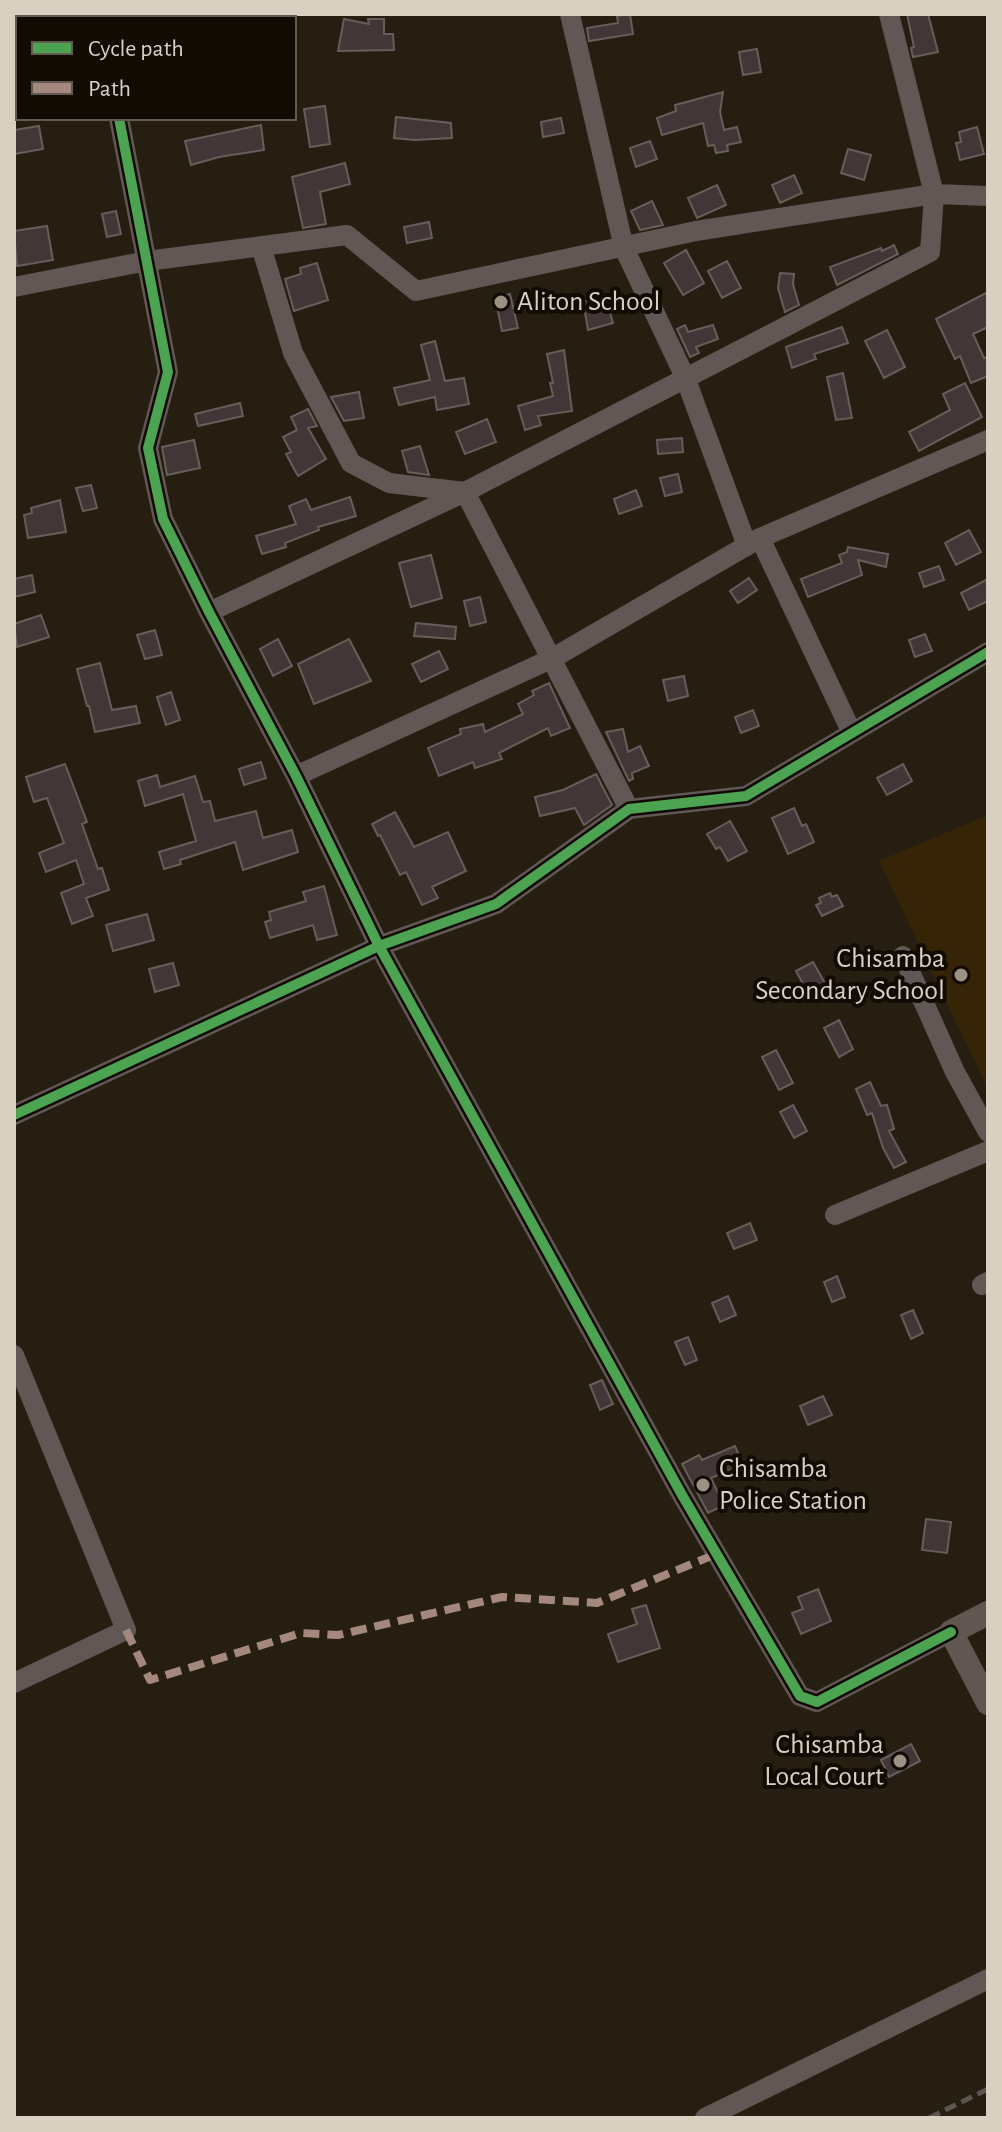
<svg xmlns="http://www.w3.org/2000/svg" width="1002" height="2132" viewBox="0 0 1002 2132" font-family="'Alegreya Sans',sans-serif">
  <rect width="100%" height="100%" fill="#261e11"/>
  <path fill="#362407" d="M988,815V1089L879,861Z"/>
  <path fill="#423636" stroke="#675e5c" stroke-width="2" d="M630,14L633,34L589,41L587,28L618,23L617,16Z
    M907,14H928L938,52L913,57L911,48L914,47Z
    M344,19L369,24L368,19H384V34H393L394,50L338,51Z
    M757,49L761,72L743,75L739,52Z
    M723,92L720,112L724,130L737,127L741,142L727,145L728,151L716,153L714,145L708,146L703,123L662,135L657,118L676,111L675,105Z
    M325,106L330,144L310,147L304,109Z
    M396,117L451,123L452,138L415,140L394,138Z
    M561,118L564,133L543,137L541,122Z
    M261,125L264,150L219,157L191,165L185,141Z
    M39,126L43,149L14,154V130Z
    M977,127L984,154L960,160L956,143L961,142L959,132Z
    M650,141L657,159L636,167L630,148Z
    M848,149L871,155L864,180L841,173Z
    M345,163L350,184L320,192L326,224L303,228L292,177Z
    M794,175L802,193L780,203L772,185Z
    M717,185L726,205L697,218L688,198Z
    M652,201L663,225L640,230L631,211Z
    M116,211L121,234L107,237L102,214Z
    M429,222L432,238L407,243L404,227Z
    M47,226L53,260L17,266L14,231Z
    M894,245L898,254L837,285L830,267L881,248L882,251Z
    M686,250L704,283L683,295L664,263Z
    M727,261L741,288L722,298L708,271Z
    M317,263L328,300L294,311L285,279L301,274L300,268Z
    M780,273L794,274L793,284L799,305L785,312L778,288Z
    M988,292V327L973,334L984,358L988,357V376L971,383L960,356L955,359L936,319Z
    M510,294L518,328L502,331L495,297Z
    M599,299L601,311L609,309L613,323L588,330L583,301Z
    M685,325L688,332L713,325L718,339L696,347L699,353L690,357L677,329Z
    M842,327L848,343L814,354L816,359L792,368L786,347Z
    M887,330L905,367L884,378L865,341Z
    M435,341L445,381L464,378L469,404L437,410L435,397L399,405L394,388L430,380L421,345Z
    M564,350L572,411L538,416L541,425L525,430L518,406L553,396L550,383H553L547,354Z
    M843,373L852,418L836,420L827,377Z
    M965,383L982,417L919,451L909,432L950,410L943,394Z
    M359,392L364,418L344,421L331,397Z
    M240,403L243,416L198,426L195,414Z
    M308,409L317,426L308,428L326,459L298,476L286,454L291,452L283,437L297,430L291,417Z
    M487,419L496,442L465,454L456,432Z
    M682,438L683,452L658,454L657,440Z
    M194,440L200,468L167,475L162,447Z
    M420,446L429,475L408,472L402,451Z
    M678,474L682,492L665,496L660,478Z
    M91,485L97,508L83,511L76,488Z
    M636,490L642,506L619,514L614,499Z
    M350,497L356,516L318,527L319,530L285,543L286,547L262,554L256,536L296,524L289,506L306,499L311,510Z
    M60,500L66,532L28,538L24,515L32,513L31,508Z
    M969,530L981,552L956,565L945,543Z
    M848,547L888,554L886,567L858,560L862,575L808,597L801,579L842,563L839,555L847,552Z
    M431,555L442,598L411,607L399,563Z
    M939,566L944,580L924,587L919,573Z
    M32,575L35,592L14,597V579Z
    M749,578L757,590L738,603L730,591Z
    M988,579V601L969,610L961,593Z
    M480,597L486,622L470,626L464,601Z
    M41,615L49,637L17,647L14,624Z
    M416,623L456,627L455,639L414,636Z
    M155,630L162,655L145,659L137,635Z
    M925,634L932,651L915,657L909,640Z
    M278,639L292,666L273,676L260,649Z
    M349,639L371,681L314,704L298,664Z
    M439,651L448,669L421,682L412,664Z
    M100,663L112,710L136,706L140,723L95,732L89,706H87L77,669Z
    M684,676L688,696L668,701L663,680Z
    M549,683L570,728L551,736L548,728L499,753L502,759L475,768L473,762L439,776L428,748L461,734L460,729L483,724L485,732L523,714L518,704L534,695L532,691Z
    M171,692L180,720L166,725L157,697Z
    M753,710L759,726L741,733L735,717Z
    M623,729L628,752L640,746L649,766L632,773L633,779L629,781L606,732Z
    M261,762L266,778L244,785L239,769Z
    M65,764L87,822L82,824L98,869L102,868L109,890L86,898L93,916L72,924L61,893L84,884L76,860L46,872L39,853L64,843L47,798L34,802L26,777Z
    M903,764L912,781L887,795L877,778Z
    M596,774L612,805L584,825L575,808L540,816L535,797L563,790Z
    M157,775L160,787L195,776L203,802L210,801L215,821L256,811L263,838L292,830L298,852L243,870L235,842L180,860L181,864L164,869L159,852L196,841L183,794L145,806L138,781Z
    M794,808L802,826L806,824L814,842L788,854L772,818Z
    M395,812L414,847L448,832L466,871L432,887L438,898L422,905L406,872L400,875L380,835L378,836L372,824Z
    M730,821L747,851L728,861L720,847L716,849L707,834Z
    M324,886L337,935L317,940L313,925L270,938L265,922L271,920L269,912L306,901L303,892Z
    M830,893L832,897L837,895L843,906L822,916L816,905L821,903L819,898Z
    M147,914L154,940L113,951L106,925Z
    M813,962L826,985L809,995L796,971Z
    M173,963L179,985L155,992L149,969Z
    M839,1020L853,1049L839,1057L824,1028Z
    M776,1050L793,1083L779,1090L762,1057Z
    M870,1082L881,1106L887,1105L894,1129L889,1131L906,1162L894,1168L883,1148L872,1113L867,1115L856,1089Z
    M793,1105L807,1131L794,1138L780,1112Z
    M750,1223L757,1240L734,1249L727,1233Z
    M837,1276L845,1297L832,1302L824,1282Z
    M728,1296L736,1315L720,1322L712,1303Z
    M913,1310L923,1333L911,1339L901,1315Z
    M688,1337L697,1360L685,1365L675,1342Z
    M602,1380L613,1404L600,1410L590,1385Z
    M823,1396L832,1415L808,1425L800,1406Z
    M735,1446L743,1465L711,1478L724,1505L708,1513L682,1464L699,1455L702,1460Z
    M926,1519L951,1522L947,1553L922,1550Z
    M818,1589L831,1621L801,1634L792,1613L803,1609L798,1597Z
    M646,1605L660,1648L618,1662L608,1634L637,1624L632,1609Z
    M911,1744L920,1761L889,1777L881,1760Z"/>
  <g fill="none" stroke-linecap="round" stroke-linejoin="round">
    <path stroke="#615755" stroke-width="20" d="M98,14L99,18
      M570,14L624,248L685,377L747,546
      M119,118L168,372L148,448L163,519L209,612L296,776L379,946L682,1495L800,1696L817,1702L951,1632
      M261,246L293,353L351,463L389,483L465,492L629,809
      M14,287L147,261L347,235L416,291L696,231L934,194L988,196
      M760,538L852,733
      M209,612L465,492L930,252L934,194L889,14
      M296,776L553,658L760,538L988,440
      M903,956L955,1072L988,1132
      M14,1115L379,946L496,904L629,809L746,796L988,652
      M835,1215L988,1151
      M982,1285L988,1282
      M14,1355L126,1630L14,1683
      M705,2118L988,1979"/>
    <path stroke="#625652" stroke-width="24" d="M988,1613L951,1632L988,1703"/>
    <path stroke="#5d5550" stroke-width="5" stroke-dasharray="12 6" stroke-linecap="butt" d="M929,2118L988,2089"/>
    <path stroke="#a5887d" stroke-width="8" stroke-dasharray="16 8" stroke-linecap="butt" d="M126,1630L150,1680L301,1633L338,1635L502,1597L597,1603L716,1554"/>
    <defs>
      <path id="cycleway" d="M119,118L168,372L148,448L163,519L209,612L296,776L379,946L682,1495L800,1696L817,1702L951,1632
        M14,1115L379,946L496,904L629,809L746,796L988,652"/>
    </defs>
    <use href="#cycleway" stroke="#120b03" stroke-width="15"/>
    <use href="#cycleway" stroke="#4ca352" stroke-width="10"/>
  </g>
  <g fill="#9b9284" stroke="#120b03" stroke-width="3">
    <circle cx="501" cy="302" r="8"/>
    <circle cx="961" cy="975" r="8"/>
    <circle cx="703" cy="1485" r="8"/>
    <circle cx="900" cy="1761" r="8"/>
  </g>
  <g text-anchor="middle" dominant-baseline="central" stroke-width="8" stroke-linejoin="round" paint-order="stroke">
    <g font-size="28" fill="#dad0c2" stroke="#120b03" text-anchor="start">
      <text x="517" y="302">Aliton School</text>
      <text x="945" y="959" text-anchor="end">Chisamba<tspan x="945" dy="32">Secondary School</tspan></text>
      <text x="719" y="1469">Chisamba<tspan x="719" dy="32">Police Station</tspan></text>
      <text x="884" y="1745" text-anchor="end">Chisamba<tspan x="884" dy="32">Local Court</tspan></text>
    </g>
  </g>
  <rect width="1002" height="2132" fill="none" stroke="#dad0c2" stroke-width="32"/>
  <rect x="16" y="16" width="280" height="104" fill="#120b03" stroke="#625a4f" stroke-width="2"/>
  <rect x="32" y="42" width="40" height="12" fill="#4ca352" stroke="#625a4f" stroke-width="2"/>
  <text x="88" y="56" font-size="24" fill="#dad0c2">Cycle path</text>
  <rect x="32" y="82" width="40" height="12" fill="#a5887d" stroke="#625a4f" stroke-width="2"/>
  <text x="88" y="96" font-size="24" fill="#dad0c2">Path</text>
</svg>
